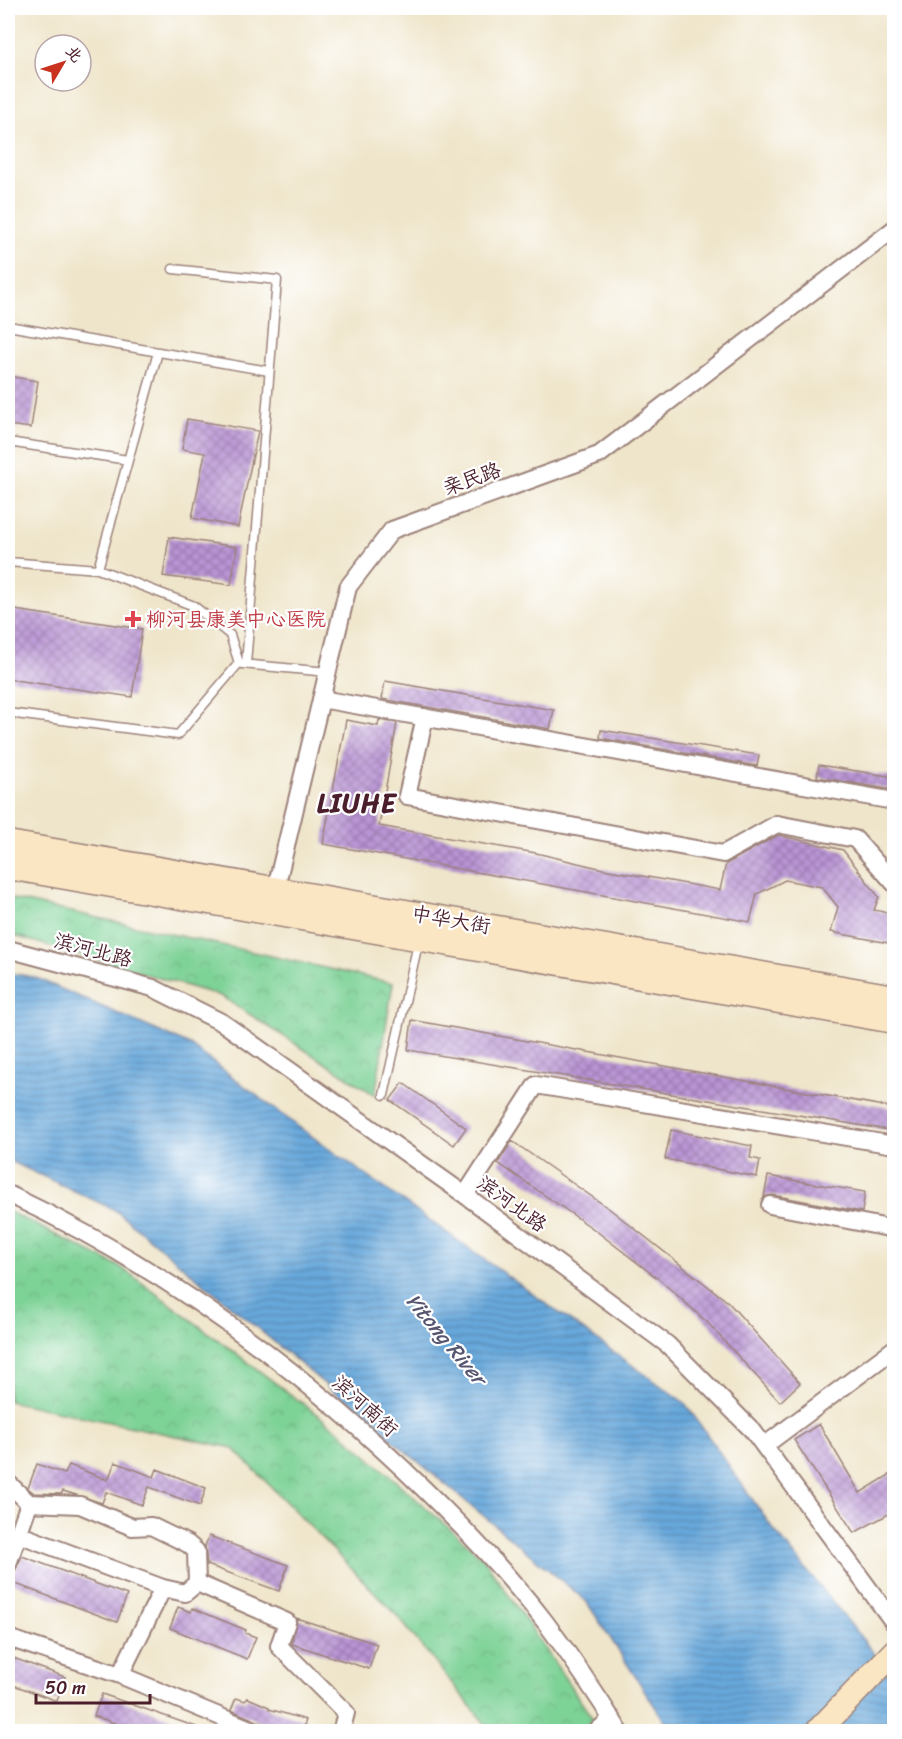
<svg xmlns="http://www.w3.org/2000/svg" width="902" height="1739" viewBox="0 0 902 1739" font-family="Sriracha,'LXGW WenKai TC',sans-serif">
  <defs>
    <pattern id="park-crowns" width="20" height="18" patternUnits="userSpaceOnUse" patternTransform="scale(1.5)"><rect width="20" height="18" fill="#7dd296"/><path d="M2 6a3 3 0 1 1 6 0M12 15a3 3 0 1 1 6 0" fill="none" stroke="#6eb481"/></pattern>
    <pattern id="water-rules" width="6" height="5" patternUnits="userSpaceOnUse" patternTransform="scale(1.5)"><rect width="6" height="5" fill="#67a8db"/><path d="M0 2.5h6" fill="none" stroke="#5788b2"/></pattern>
    <pattern id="building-cross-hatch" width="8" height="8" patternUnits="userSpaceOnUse" patternTransform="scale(1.5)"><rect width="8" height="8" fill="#b994d4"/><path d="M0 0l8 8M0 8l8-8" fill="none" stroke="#9878ac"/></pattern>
  </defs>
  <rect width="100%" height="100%" fill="#fff"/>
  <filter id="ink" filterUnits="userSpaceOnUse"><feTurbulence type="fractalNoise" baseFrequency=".0167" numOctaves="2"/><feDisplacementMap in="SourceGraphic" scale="12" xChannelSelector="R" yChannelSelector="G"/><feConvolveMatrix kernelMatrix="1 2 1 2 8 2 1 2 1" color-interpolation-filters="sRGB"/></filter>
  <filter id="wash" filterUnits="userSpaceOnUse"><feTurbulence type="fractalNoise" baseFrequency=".008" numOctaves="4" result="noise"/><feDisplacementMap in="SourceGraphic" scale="24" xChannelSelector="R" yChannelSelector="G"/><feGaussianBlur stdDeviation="1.35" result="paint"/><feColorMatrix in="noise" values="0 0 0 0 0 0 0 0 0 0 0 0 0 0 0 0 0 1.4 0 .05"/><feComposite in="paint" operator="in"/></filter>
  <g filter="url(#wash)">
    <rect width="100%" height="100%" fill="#efe5ca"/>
    <path fill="url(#park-crowns)" stroke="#647860" stroke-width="1.5" d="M8,898L393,983L375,1095L221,996L8,934Z
      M8,1211L122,1268L338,1430L484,1559L601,1731H491L394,1612L233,1448L8,1401Z"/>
    <path fill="url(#water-rules)" stroke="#586483" stroke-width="1.5" d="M8,973L34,977L190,1045L299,1127L685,1403L771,1526L894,1678V1731H671L586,1601L115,1210L8,1160Z"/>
    <g id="blocks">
      <path fill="url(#building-cross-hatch)" d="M8,376L38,381L31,428L8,425Z
        M187,419L258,431L238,527L192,518L205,453L182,449Z
        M169,537L237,547L231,585L163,576Z
        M8,609L142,629L132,697L8,679Z
        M385,681L554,710L550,729L382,699Z
        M346,720L378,726L379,720L397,723L379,826L536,853L603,869L720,890L726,864L778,835L843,850L879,897L874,910L894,914V944L831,932L838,907L822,887L785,880L757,894L750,922L323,844Z
        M601,730L759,755L757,766L600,738Z
        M819,765L894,777V790L817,777Z
        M412,1020L894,1108V1131L408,1050Z
        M403,1083L466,1128L454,1145L390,1100Z
        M671,1130L752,1146L750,1158L760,1160L757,1177L665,1159Z
        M512,1141L611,1210L728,1302L800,1383L780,1402L707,1322L661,1281L595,1230L498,1163Z
        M768,1176L865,1192L862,1212L772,1195L764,1197Z
        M819,1424L860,1493L894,1472V1511L854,1533L794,1440Z
        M115,1462L154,1477L157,1469L206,1488L200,1506L149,1487L142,1505L106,1492L102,1503L63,1491L61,1494L34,1493L28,1488L37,1464L65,1474L69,1465L108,1480Z
        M209,1536L288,1565L279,1591L207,1565L205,1546Z
        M22,1556L127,1595L117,1622L8,1581V1574L15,1571Z
        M178,1607L191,1612L192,1608L246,1630L245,1633L256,1637L247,1659L170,1628Z
        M296,1618L377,1644L369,1669L292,1644Z
        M8,1656L65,1677L57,1701L8,1683Z
        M102,1694L205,1730V1731H138L94,1716Z
        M236,1698L245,1701L248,1698L269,1707V1709L306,1720L302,1731H267L262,1723L231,1710Z"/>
    </g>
  </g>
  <g filter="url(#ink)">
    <use href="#blocks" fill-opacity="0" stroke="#9c827a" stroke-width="1.5"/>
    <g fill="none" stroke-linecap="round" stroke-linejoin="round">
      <defs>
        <path id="lane" d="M173,269L277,280L246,664
          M8,326L269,371
          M8,442L128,460
          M8,562L98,569
          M242,664L328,672
          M8,713L178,735L239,663L230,635L194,606L98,569L158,352
          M384,1095L419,939"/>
        <path id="street" d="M321,699L894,801
          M425,717L407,796L723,854L777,824L855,839L894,883
          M273,900L348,587L392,530L599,455L894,229
          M8,949L153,988L223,1023L465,1195L668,1345L753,1431L894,1623
          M8,1194C162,1266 302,1370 424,1489C467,1531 509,1575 546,1623C572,1658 597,1695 620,1732
          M465,1195L536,1085L894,1145
          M770,1205L894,1229
          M764,1446L894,1349
          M8,1483L29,1503L80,1505L132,1527L151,1526L188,1544L196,1551L197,1583L185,1593L163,1588L120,1675
          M18,1534L163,1588
          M8,1564L29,1503
          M197,1583L287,1622L279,1646L346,1713L341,1732
          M8,1638L120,1675L257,1732
          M8,1729L9,1732
          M596,1732L612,1718"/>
        <path id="secondary" d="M8,843L894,997
          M8,867L894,1021
          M817,1732L894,1652"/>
      </defs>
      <use href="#lane" stroke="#9c827a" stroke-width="11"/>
      <use href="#street" stroke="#9c827a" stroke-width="20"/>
      <use href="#secondary" stroke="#9c827a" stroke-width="27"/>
      <use href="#lane" stroke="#fff" stroke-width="8"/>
      <use href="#street" stroke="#fff" stroke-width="16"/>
      <use href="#secondary" stroke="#fbe6c4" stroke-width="24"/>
    </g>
  </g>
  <path fill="#e0444e" stroke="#fff" stroke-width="2" d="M130 610h6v6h6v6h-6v6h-6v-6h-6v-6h6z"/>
  <g text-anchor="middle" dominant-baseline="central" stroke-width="4.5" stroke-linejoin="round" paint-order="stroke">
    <g font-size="20" fill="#4a1f2b" stroke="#fff">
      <text transform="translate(472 479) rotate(-20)">亲民路</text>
      <text transform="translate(451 920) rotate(10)">中华大街</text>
      <text transform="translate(93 950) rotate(15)">滨河北路</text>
      <text transform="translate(512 1204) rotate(36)">滨河北路</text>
      <text transform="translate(365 1406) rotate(42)">滨河南街</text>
    </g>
    <g font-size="20" fill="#be3a42" stroke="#fff" text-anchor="start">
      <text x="146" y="619">柳河县康美中心医院</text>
    </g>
    <g font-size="21" font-style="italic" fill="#565671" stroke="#fff">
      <text transform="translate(446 1339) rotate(50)">Yitong River</text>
    </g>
    <g font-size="26" font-weight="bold" letter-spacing="1.5" fill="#4a1f2b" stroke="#fff">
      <text x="357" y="803">LIUHE</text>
    </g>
  </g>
  <rect width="902" height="1739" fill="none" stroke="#fff" stroke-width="30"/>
  <g transform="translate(63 63) rotate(51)"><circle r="28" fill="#ffffff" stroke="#b7a5aa" stroke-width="1.5"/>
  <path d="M0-4.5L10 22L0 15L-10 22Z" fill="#c8321e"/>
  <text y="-9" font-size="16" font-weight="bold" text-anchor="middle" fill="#4a1f2b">北</text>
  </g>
  <path d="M36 1694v9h114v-9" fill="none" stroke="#4a1f2b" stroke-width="3"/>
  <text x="45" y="1694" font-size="18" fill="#4a1f2b" stroke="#ffffff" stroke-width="4.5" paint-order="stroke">50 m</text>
</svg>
